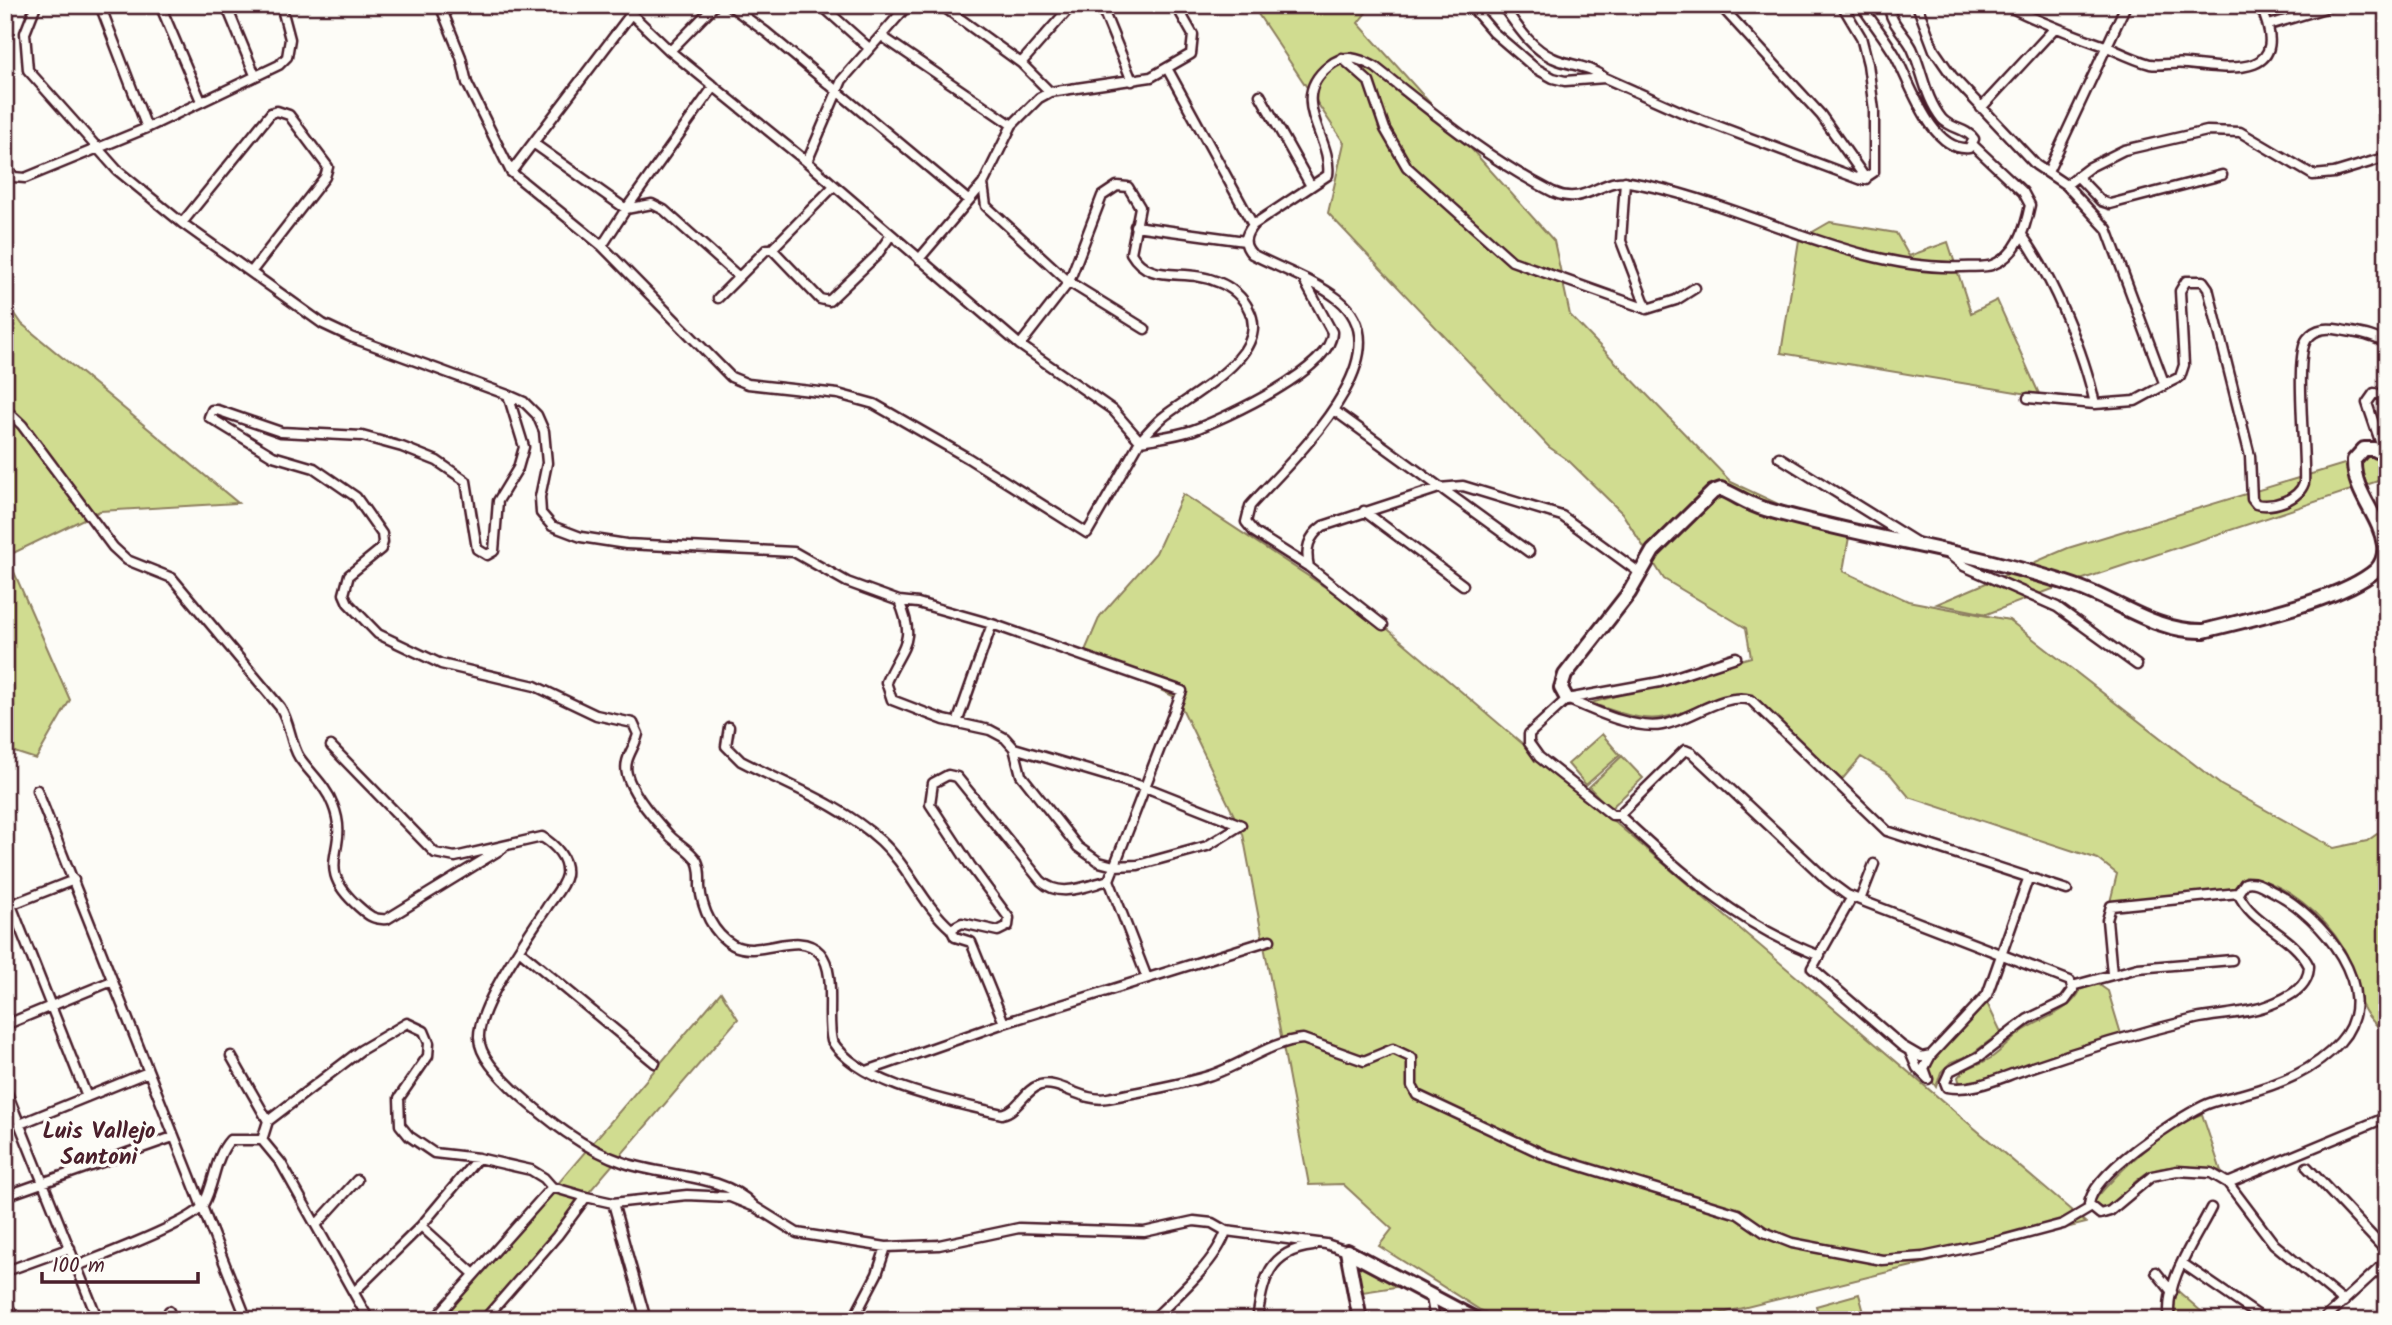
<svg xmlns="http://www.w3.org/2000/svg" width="2392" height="1325" viewBox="0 0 2392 1325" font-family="Kalam,sans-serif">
  <rect width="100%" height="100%" fill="#fdfcf7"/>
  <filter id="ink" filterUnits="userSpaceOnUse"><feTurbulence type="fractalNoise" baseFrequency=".0143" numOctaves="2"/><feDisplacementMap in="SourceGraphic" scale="14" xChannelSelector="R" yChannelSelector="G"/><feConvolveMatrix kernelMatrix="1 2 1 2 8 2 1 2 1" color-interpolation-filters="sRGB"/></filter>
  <g filter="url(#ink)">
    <path fill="#d0dc90" stroke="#8d7e5e" stroke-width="2" d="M1252,5H1372L1358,23L1554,241L1570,315L1731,482L1849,537L1843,571L1908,601L2009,620L2221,785L2334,848L2367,841L2387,827V1035C2379,1028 2370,1020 2365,1011C2353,993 2355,968 2344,949C2324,915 2285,882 2246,876L2233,889L2110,902L2117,874L2098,859L1909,797L1891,775L1861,757L1840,782L1754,697C1723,688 1691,715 1660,718C1637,721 1612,710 1591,703L1751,657L1746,628L1664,579L1622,513L1569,461L1549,447L1328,213L1344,143Z
      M1830,222L1896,233L1909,256L1948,242L1971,313L1997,300L2040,396L1781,353L1799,240Z
      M5,299L22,324L238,503L100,511L7,556L70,700L36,759L5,749Z
      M2387,451V478L2050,590L1987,614L1937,604L2068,548Z
      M1183,494L1383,625L2086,1223L1694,1320H1504L1480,1310L1379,1246L1392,1229L1343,1184L1309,1185L1243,834L1177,698L1084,653L1100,616L1156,553Z
      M1602,734L1620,755L1586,785L1568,764Z
      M1622,756L1643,778L1610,809L1589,787Z
      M2098,984L2108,991L2121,1034L1975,1082L1964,1084L1959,1081L1958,1077C1965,1066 1980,1065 1991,1058C2001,1051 2010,1041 2020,1033C2040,1018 2070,1013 2081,989Z
      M721,992L738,1019L479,1320H442Z
      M1987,1003L2001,1032L1972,1054L1951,1062L1941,1072L1936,1087L1928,1075L1935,1057Z
      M2202,1114L2221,1171C2199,1167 2165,1162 2145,1174C2130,1184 2119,1200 2103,1211L2093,1208L2094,1201C2118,1171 2165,1127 2202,1114Z
      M1353,1259L1402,1286L1363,1292Z
      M2178,1291L2211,1320H2175L2172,1305Z
      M1859,1294L1866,1320H1820L1816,1306Z"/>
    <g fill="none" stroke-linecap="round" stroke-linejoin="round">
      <defs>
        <path id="street" d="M36,5L25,33L28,70L117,170L182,223L323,324L353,338L508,395L524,402L537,415L544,431L547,463L540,497L541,513L552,526L581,537L626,544L794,552L847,582L899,601L918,603L992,624L1182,691L1109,880L1147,978
          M100,5L147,128
          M160,5L201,101
          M226,5L255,75
          M440,5L461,57L467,83L511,172L602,246L731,377L748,384L838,394L874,404L968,458L1087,533L1140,441L1113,410L1020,345L807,162L670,51L622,5
          M729,5L766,32L968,200
          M821,5L869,48
          M941,5L1021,63L1050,92
          M1101,5L1132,81
          M1176,5L1193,35L1191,54L1151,77L1050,92L1039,98L1012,125L983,184L986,206L1069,282L1102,196L1117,186L1128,187L1140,207L1131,253C1150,286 1185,267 1218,282C1231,287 1243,297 1249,310C1272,355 1191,394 1162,418C1154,425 1147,433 1140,441C1157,438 1176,436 1193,430C1225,418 1333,369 1332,332L1305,282
          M1470,5L1493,32L1535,68L1553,78L1565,81L1605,78L1686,114L1862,180L1874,172V110L1868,64L1861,37L1842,5
          M1502,5C1516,24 1530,48 1553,58C1570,66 1589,65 1605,78
          M1720,5L1821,115L1866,179
          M1861,5C1872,22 1885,38 1895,55C1910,82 1931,152 1969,148L1974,139C1966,128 1951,129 1942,119C1925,98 1923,72 1912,48C1905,34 1889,22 1889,5
          M1917,5L1934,50L1952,76L2036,165L2066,185
          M2005,5C2038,21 2070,34 2105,46C2119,52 2135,60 2150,64C2161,66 2175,62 2187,64C2236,70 2293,77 2260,5
          M2269,25L2335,5
          M883,37L1012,125
          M670,51L715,5
          M1342,58L1369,82L1385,129L1407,167L1512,261L1647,309L1676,300L1695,288
          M1021,63L1072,5
          M1168,70L1253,225
          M1260,95L1311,186
          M1981,108L2054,29
          M533,143L626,209L714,86
          M2387,157L2334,173L2313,175L2240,132L2207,131L2124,150L2090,167L2066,185L2107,229L2163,380L2170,382L2180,377L2184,365L2180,291L2186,281H2203L2208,288L2250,456L2252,499L2256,504C2273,508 2298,500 2304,483C2306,454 2294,356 2307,339C2316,327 2329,328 2341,330C2355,333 2376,335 2387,345
          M807,162L842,80L908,5
          M5,166L14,177L25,178L147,128L279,65L287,57L290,39L281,5
          M511,172L631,14
          M2048,172L2126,5
          M2077,176L2101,201L2110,204L2222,175
          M1625,181L1621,241L1647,309
          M182,223L271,113L277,111L289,115L328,167L325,177L252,271
          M1135,226L1245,241
          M2022,235C2053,278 2084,352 2095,404L2135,401L2170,382
          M602,246L626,209L652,204L664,210L739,277
          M772,249L834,186
          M919,259L983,184
          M718,298L767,249H772L820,299L829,301L877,255L891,235
          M1020,345L1069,282L1145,329
          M508,395L524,447L518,468L498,501L494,551L487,555L477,549L466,481L437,461L402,447L362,436L281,432L217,410H212L209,417L273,456L314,468L356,497L382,534L383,542L381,549L349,575L344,594L348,603L378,634L441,664L535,686L596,715L633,723L638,734C635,748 623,759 627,774C632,794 655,820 669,835C677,844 691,850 697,861C701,869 700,879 700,887C702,909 713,934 733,945C759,959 799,929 820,953C837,972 826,1017 832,1041C860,1086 953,1102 1002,1114C1019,1110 1024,1090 1040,1085C1060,1080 1083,1103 1108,1098C1141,1091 1176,1086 1208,1076C1239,1067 1271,1041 1303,1039L1364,1061L1393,1049L1412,1058V1086L1417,1095L1545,1155L1738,1214L1764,1232L1792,1243L1882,1260L1923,1257L1999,1241L2063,1224L2090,1208
          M2028,398L2095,404
          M5,409L22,425L113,547L127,560L172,578L280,707C290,722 290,742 299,757C310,773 326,786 333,805C352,852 310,864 359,907C369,916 374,920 387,919L503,848
          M1335,411L1529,552
          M2384,453L2367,403L2374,393L2387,396
          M1779,457L1916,542
          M1364,511L1463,585
          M1950,555L1964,566L2057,607L2137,665
          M1309,567C1305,549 1308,537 1323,526L1439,488L1463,486L1562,516L1640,573
          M899,601C917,643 902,645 886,682L892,700L944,720L990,730L1005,738L1014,748L1021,775L1078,847L1099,862L1114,866L1138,865L1207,846L1241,825
          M1383,625L1309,567L1254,532L1246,522L1250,506C1287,464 1409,355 1338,299C1314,280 1279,268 1252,254C1242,244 1245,235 1253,225L1328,175C1333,137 1286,100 1329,66C1345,53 1358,58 1375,67C1432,112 1487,159 1553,192C1585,207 1602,177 1629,182C1739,200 1851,271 1961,267C1970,266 1984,268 1992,265C2018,255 2025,229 2030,205L2023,192L1973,145
          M1736,657L1660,682L1567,699L1529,734V743L1539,757L1612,815H1619C1683,874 1737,924 1820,956
          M1567,699C1593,710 1634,730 1662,725C1691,720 1722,692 1751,700L1887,831L2067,890
          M957,723L992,624
          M729,727L726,746L741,761C787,785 842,805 881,841C909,867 922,904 951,929
          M331,746L435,853L455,857L542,837C555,845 568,858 566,875C564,886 553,898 547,907C529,934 477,1008 479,1038C480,1058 501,1077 514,1090C546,1119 583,1149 625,1163C666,1177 724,1174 753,1205
          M1014,748L1145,787L1241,825
          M37,790L247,1320
          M1619,815L1685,750L1692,753L1828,881L1847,895L2070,981L2073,990L2065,1001L2028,1019L1980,1056L1950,1071L1945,1082L1947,1087C1970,1091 1993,1081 2015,1073C2074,1052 2134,1034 2195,1019C2219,1014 2247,1014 2269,1005C2287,998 2309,988 2309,966C2293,934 2252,925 2238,893L2245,883C2256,880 2264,887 2274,892C2320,915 2386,991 2340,1042C2314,1071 2280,1084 2243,1094C2230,1098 2215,1100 2203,1106C2175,1120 2091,1174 2089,1205L2100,1214L2110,1211L2152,1176L2177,1171L2211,1173L2228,1183L2274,1244L2344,1302
          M5,890L87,1097
          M1852,897L1812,968L1902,1046L1921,1057L1931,1055L1987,995L2028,879
          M1860,900L1874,864
          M5,907L74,880
          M519,950L655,1063
          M2112,974L2107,920L2111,906L2238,893
          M2072,986L2138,968L2232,960
          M1004,1023L971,942L955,937L951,929L962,923L998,931L1008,926L1009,918L970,865L930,804L933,783L948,775L957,777L1041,881C1060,899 1086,886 1109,880
          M5,1025L112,981
          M1910,1052L1917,1068L1928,1079L1924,1068L1931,1055
          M231,1056L268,1121
          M867,1071L1004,1023L1270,940
          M5,1088L98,1320
          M20,1124L148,1072
          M262,1140L268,1121L361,1050L407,1023L424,1031L429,1043L428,1056L399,1098L400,1125L409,1136L434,1153L478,1158L531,1170L544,1178L552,1187L586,1197
          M2307,1167L2387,1252
          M2228,1183L2387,1117
          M5,1196L173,1137
          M613,1203L646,1320
          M317,1224L357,1180
          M421,1226L474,1274
          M2182,1263L2265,1320
          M77,1266C101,1256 194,1222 203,1205C215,1184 214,1158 230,1140H262L281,1163L369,1320
          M12,1269L70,1248
          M2156,1272L2172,1292
          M355,1291L421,1226L478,1158
          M1431,1297L1435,1320
          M5,1304L18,1320
          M169,1311L172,1320
          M434,1320L552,1187
          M484,1320L557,1236L586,1197L613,1203L687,1195L730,1197L755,1207L797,1233L886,1247L939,1245L1019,1228L1144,1232L1194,1221L1212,1223L1226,1231L1326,1244L1347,1251
          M853,1320L877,1274L886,1247
          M1152,1320C1175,1298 1217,1261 1226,1231
          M1257,1320C1263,1280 1268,1251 1313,1246
          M2170,1320C2163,1283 2195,1240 2211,1208
          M2323,1320L2387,1261"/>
        <path id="secondary" d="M1567,699L1561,688L1565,675L1629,593L1653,551L1713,492L1721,489C1736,495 1749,505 1765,509C1867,539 1973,551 2075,586C2119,601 2155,632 2204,631C2249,619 2342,600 2376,570C2383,563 2385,554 2384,545C2380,515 2353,493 2354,460L2364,449H2374L2387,456
          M1347,1251L1477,1320
          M1347,1251L1360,1320"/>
      </defs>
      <use href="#street" stroke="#4a1f2b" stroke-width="13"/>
      <use href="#secondary" stroke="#4a1f2b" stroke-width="18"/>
      <use href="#street" stroke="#fdfcf7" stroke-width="8"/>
      <use href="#secondary" stroke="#fdfcf7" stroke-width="12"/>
    </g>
  </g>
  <g text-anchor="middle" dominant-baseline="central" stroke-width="7" stroke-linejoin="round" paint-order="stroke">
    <g font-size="23" font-weight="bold" fill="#4a1f2b" stroke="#fdfcf7">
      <text x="99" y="1132">Luis Vallejo<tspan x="99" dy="26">Santoni</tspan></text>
    </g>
  </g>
  <rect width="2392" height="1325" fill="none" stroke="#fdfcf7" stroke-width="28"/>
  <rect x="14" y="14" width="2364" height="1297" fill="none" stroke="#4a1f2b" stroke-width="2.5" filter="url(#ink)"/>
  <path d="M42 1272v10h156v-10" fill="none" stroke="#4a1f2b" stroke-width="3.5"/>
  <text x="52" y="1272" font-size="21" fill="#4a1f2b" stroke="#fdfcf7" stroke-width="5" paint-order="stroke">100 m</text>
</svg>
